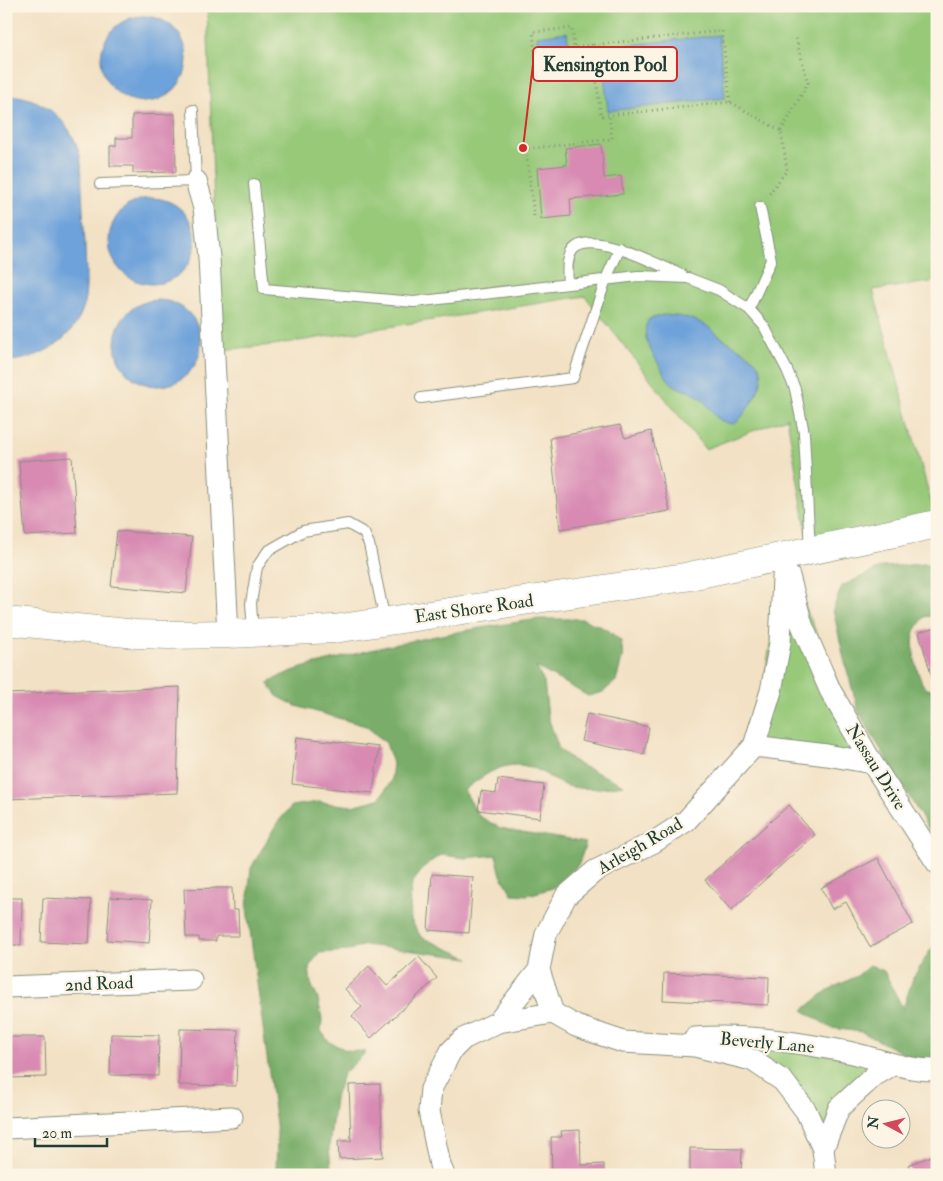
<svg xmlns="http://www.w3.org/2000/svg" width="943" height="1181" viewBox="0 0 943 1181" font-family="'IM FELL Double Pica',serif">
  <rect width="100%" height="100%" fill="#fcf5e5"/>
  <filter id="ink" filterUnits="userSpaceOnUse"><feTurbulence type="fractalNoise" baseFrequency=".02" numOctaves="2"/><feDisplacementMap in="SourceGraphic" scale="10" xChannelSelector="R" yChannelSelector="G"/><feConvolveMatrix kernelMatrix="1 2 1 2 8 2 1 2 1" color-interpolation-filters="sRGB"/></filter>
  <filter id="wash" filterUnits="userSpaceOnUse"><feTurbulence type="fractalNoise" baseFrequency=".0096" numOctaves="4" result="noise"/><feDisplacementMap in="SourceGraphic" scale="20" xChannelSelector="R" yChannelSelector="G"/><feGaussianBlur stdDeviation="1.12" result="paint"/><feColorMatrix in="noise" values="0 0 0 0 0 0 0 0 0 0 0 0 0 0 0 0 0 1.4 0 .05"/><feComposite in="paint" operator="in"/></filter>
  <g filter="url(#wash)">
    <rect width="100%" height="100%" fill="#f2e1c4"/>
    <path fill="#97c979" stroke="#5b8356" d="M207,6H937V281L873,290L937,523L810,552L787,418L705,449L585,296L273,345L219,350Z
      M784,557L872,763L754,746Z
      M701,1037L894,1064L874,1076L823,1149L783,1081Z"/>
    <path fill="#79ad69" stroke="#4c754e" d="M937,563V615L924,617C921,622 916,628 914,634C911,649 917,676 925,688L937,692V843L859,713L844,659L833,609L842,586L882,567Z
      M539,619H583L608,630L621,641L623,655L616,681L603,692L588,696L536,667L544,682L548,717L559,749L578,764L624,785C607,788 580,791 564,785C552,780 542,770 530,767C504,759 483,776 464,790L479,816L500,828L586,843L579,864L553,888L528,895L512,894L501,875L496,855L465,858L441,855L427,864L412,883L410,901L411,920L421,937L469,958L365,945L347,951L319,953L309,967L311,984L318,999L322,1019L321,1031L329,1042L346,1050L366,1052L343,1074L335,1098L329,1148L332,1175H276L277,1132L247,908L251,868L277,823L292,806L319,802L352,806L379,799L391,781L393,763L386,743L366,726L296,706L277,696L268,683C289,670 308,666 332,660C400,641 470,629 539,619Z
      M937,947V1062L908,1056L862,1032L831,1028L803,1010L828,990L857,976L870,965L884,971L903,1009L913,978L931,949Z"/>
    <path fill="#6ea2da" stroke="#467087" d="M101 59a43 43 0 1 1 86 0a43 43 0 1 1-86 0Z
      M567,32L570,59L564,64L540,67L537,36Z
      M719,35L725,98L608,111L601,48Z
      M6,95C44,95 76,125 81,162C82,189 83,216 85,243C85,263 88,284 84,304C77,338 39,361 6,361Z
      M109 241a43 43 0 1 1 86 0a43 43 0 1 1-86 0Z
      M115 343a43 43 0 1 1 86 0a43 43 0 1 1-86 0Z
      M663,315C678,316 692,317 705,325C713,329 719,337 727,341C757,359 774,368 751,403C745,412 743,417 734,424C714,422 714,412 702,399C694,391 682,391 674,385C668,381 663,372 660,366C652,353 639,335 649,319Z"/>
    <g id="blocks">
      <path fill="#d88ab3" d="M175,114L176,172L133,173V166H110V146H116V138H132V115Z
        M601,144L604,178L621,176L623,194L570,199L571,216L541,219L537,168L567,165L565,148Z
        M620,425L625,438L651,431L670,511L560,529L550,438Z
        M72,457L77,533L25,536L19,461Z
        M117,531L192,537L186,593L111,586Z
        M937,627V692H936L919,632Z
        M180,687L177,793L6,799V694Z
        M587,714L649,727L644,754L581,741Z
        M297,737L379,747L373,793L292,784Z
        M498,779L544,785L540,818L478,810L481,791L496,793Z
        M789,805L815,835L731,910L705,880Z
        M878,858L913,924L870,947L846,902L832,909L821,888Z
        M432,874L473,877L469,933L428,930Z
        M218,888H232L233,910H238L239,936H216V941H199V937H186L184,889Z
        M110,897L152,900L149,943L107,940Z
        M6,898H22L21,945H6Z
        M43,898L91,900L89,944L41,942Z
        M419,957L437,978L371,1038L352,1016L362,1007L345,989L369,966L387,986Z
        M664,973L769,977L768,1005L663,1000Z
        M180,1029L238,1030L236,1086L179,1085Z
        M111,1034L159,1035L158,1076L110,1075Z
        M6,1037H45L46,1077L6,1078Z
        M380,1084L383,1157L339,1159L338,1141H351L349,1085Z
        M580,1130L581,1165L604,1164V1175H552L551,1137H562L561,1131Z
        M690,1148L742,1149L741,1175H690Z
        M937,1154V1175H912L908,1165Z"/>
    </g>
  </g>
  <g filter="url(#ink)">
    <use href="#blocks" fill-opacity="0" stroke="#888f7c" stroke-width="1"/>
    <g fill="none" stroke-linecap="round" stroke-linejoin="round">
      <defs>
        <path id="lane" d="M100,184L196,181L193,110
          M254,184L264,289L414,302L638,276L688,278L719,290L749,309L764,326L787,370L795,389L804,433L810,551
          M568,283C567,271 566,254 576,247C598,232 660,266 682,275
          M749,309L771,260L760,207
          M421,398L573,378L606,279L620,248
          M253,632L251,603L257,567L268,551L303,531L348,524L364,533L369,544L385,621"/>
        <path id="street" d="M196,181L204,208L209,258L228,634
          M784,557L780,643L771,691L754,746L686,821L654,842L595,871L566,896L546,934L539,970L553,1013L576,1026L623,1042L695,1046L752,1060L783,1081L806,1111L823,1149L826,1175
          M789,576L802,625L830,690L872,763L937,863
          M754,746L827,755L872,763
          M6,987L191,980
          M498,1022L539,970
          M695,1038C744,1034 795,1042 843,1051C875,1057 905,1071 937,1070
          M6,1128L232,1117
          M823,1149L839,1108L874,1076L894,1064
          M444,1175L440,1165L429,1111L431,1089L451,1051L463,1039L498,1022L553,1013"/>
        <path id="secondary" d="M6,621L137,634L169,635L228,634L334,629L685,577L937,524"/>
      </defs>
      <use href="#lane" stroke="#888f7c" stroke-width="12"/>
      <use href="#street" stroke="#888f7c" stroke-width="23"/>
      <use href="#secondary" stroke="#888f7c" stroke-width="29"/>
      <path stroke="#888f7c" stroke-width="3" stroke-dasharray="1 4" stroke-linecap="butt" d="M592,45L574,48L572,28L533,32L537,73L582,67L596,77
        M730,102L722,31L592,45L601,116L730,102L781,131L787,170L769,194
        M781,131L808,83L796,38
        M534,216L526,149L612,139L609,115"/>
      <use href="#lane" stroke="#fff" stroke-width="10"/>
      <use href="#street" stroke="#fff" stroke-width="21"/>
      <use href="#secondary" stroke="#fff" stroke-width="28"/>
    </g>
  </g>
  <g text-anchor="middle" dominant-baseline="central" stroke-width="4.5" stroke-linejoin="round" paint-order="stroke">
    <g font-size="18" fill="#1f3d34" stroke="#fcf5e5">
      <text transform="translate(474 609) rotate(-8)">East Shore Road</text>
      <text transform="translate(876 767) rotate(58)">Nassau Drive</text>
      <text transform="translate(640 846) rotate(-30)">Arleigh Road</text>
      <text transform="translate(99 984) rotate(-2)">2nd Road</text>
      <text transform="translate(767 1043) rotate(5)">Beverly Lane</text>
    </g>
  </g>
  <path fill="none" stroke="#d62828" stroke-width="2" d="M523 148L533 64"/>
  <circle fill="#d62828" stroke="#fcf5e5" stroke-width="2" cx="523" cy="148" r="5"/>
  <rect fill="#fcf5e5" stroke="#d62828" stroke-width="2" x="533" y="47" width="144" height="34" rx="5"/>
  <g font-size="19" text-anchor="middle" font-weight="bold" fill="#1f3d34">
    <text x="605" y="71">Kensington Pool</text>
  </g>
  <rect width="943" height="1181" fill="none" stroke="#fcf5e5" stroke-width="25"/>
  <g transform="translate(886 1124) rotate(277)"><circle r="24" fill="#fcf5e5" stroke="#a4ab9e"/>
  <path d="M0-4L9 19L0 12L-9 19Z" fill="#d1495b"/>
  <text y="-8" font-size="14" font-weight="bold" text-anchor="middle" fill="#1f3d34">N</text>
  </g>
  <path d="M35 1138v8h72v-8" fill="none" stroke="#1f3d34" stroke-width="2.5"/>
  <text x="42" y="1138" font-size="15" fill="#1f3d34" stroke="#fcf5e5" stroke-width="4" paint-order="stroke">20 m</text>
</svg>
